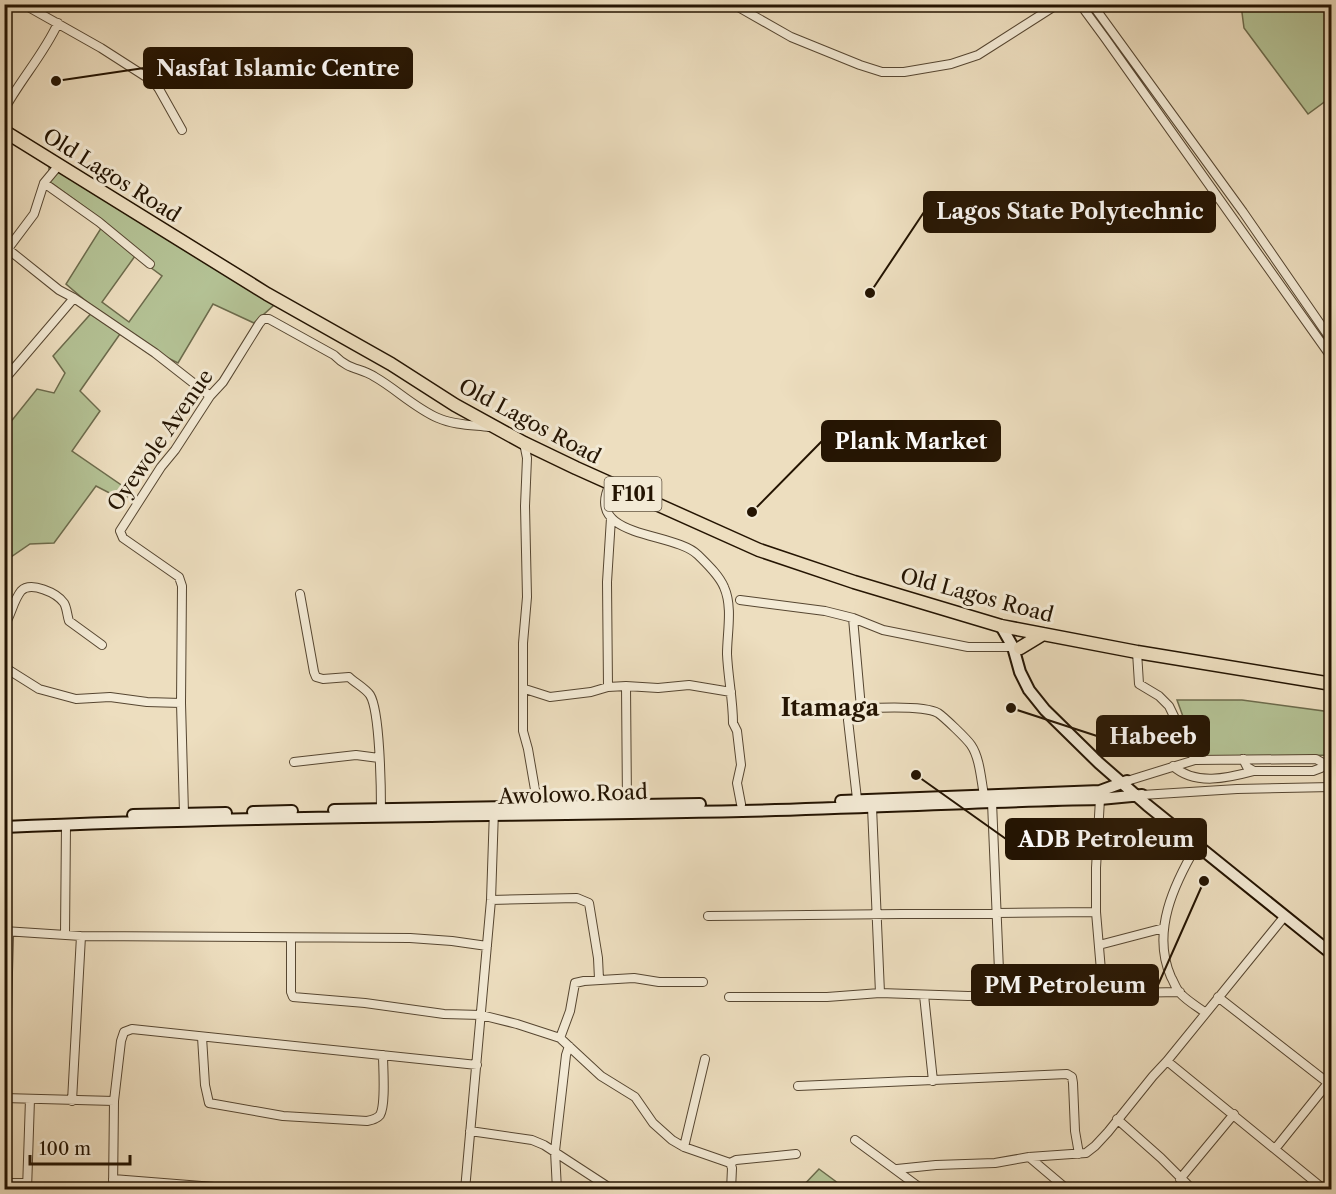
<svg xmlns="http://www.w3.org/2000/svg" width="1336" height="1194" viewBox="0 0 1336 1194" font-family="'Libre Caslon Text',serif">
  <rect width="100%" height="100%" fill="#eddebf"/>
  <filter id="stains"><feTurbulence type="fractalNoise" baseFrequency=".00333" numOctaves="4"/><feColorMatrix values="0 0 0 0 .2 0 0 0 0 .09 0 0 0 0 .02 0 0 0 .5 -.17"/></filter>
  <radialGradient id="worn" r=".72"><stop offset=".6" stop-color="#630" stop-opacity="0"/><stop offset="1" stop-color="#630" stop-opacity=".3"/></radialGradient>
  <path fill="#b4c295" stroke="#6c6b4c" stroke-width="1.5" fill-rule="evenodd" d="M1241,5H1331V97L1308,114L1244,28Z
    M49,164L274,305L254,323L213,304L178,363L120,334L80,391L100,411L72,451L130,491L125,501L96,486L54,543L30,544L5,561V429L37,389L54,393L65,373L53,356L95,309L66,284L105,222L49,181ZM135,256L162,276L129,322L102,302Z
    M1177,700H1242L1331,712V755L1198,758Z
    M819,1169L846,1189H800Z"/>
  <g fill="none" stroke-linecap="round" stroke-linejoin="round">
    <defs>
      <path id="minor" d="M23,4L101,48L154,82L159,89L182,130
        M733,4L791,37L860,65L882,72H904L951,64L978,55L1058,4
        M1080,4L1105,38L1332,358
        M1092,4L1243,212L1332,341
        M4,110C20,80 44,54 58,23
        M44,183L99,222L150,264
        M4,246L59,290L74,298L155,353L210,396
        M4,254L34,214L44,183L59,165
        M4,380L74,298
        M524,443L527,458L525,506L527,597L523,643V731L528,749L538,807
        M610,484C583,539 674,531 698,555C707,564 719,575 724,587C733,607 727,633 727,654C728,677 733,700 733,723L737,731L741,765L737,783L741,804
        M300,594L314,672L316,677L323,679L349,677C355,683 365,688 370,695C380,711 381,788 381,811
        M740,600L825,611L853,618L883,630L968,647H1013
        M853,618L861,708
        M4,626C11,616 13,601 21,591C31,581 57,593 64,603C67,608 67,615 69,621L102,645
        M1137,652L1139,684L1159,696L1169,706L1195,760
        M4,667L39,689L76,699L110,697L147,702L181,703
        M626,686L627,804
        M608,687L607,582L611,518
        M525,689L550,697L591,692L608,687L626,686L658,688L689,685L731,692
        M294,762L356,755L379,758
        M1173,766C1195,786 1228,778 1254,771
        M1127,781L1195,760L1316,759L1323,763L1321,768L1313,771H1254L1247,767L1243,759
        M1142,795L1237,789L1332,787
        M857,799L848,720L850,711C865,707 924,705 938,713C944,717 967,739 971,745C980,758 981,780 984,795
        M1100,799L1096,868V912L1103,994
        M992,802L1000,995
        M872,807L880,993
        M184,813L181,703L182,586L179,577L123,538L120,531L161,467L175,450L210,396L223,382L259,324L263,319H269L334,355C350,371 359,367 375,377C396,389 415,408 438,418C454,425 472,425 489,427
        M1197,845C1174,884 1151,932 1171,977C1174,982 1176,989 1180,993C1187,1001 1198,1007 1206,1013
        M491,900L577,898L589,903L590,909L598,958L599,979
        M708,916L1096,912
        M4,931L81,936L410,938L452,941L487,946
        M65,934L66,825
        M291,938V992L293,997L365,1003L444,1014L481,1015L517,1024L560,1038L601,1076L635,1097L653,1123L672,1140L684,1147L730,1163L736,1160L796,1154
        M1099,945L1164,928
        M924,995L933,1081
        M729,997H827L880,993L968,996L1180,992
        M1218,997L1332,1086
        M202,1037L205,1085L209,1103L283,1116L367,1121C372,1120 377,1119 380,1115C386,1105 383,1068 383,1055
        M560,1038L570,1011L575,983L584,981L634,978L659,982H703
        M1167,1061L1320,1186
        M798,1086L1067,1074L1072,1077L1073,1083L1075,1131L1079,1154
        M4,1098L114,1101
        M5,1098L9,931
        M72,1101L81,936
        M1117,1119L1161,1158L1193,1190
        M470,1131L532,1140L544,1145L613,1190
        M855,1140L923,1190
        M684,1147L705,1059
        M1275,1149L1332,1078
        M1029,1157L1068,1190
        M730,1163L732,1168L731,1190
        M897,1169L936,1165L995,1163L1029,1157L1086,1153L1095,1146L1108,1132L1153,1076L1167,1061L1284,917
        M113,1179L252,1190
        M1180,1179L1234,1114
        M4,1183H27
        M27,1190L30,1099
        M113,1190L114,1101L121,1041L124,1032L132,1029L477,1065
        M465,1190L491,900L494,810
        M557,1190L555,1151L566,1055L569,1046"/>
      <path id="secondary" d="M1001,626L1013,647L1020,672L1029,690L1045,710L1099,763L1147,805L1332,954
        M841,801L1100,791L1127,781
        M334,810L700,804
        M253,812L292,811
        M133,815L226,813
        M4,827C250,816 496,816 742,811C861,808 981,801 1100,799L1142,795"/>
      <path id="primary" d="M4,131L267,294L391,364L455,405L524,443L576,468L759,550L854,582L1001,626L1137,652L1332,684
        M1020,648L1043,634"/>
    </defs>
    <use href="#minor" stroke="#564631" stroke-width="10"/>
    <use href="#secondary" stroke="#241402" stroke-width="14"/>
    <use href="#primary" stroke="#241402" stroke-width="15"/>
    <use href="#minor" stroke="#f3ead5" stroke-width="8"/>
    <use href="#secondary" stroke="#f3ead5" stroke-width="10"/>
    <use href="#primary" stroke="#eddebf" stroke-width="12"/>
  </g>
  <g text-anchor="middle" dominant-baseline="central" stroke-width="6" stroke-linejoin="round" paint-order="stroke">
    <rect fill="#f3ead5" stroke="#625441" stroke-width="1.5" x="604.5" y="477" width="57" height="34" rx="4.5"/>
    <g font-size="20" font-weight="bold" fill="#241402">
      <text x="633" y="494">F101</text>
    </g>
    <g font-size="21" fill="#241402" stroke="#f3ead5">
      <text transform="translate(112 175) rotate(32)">Old Lagos Road</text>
      <text transform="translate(530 421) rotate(28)">Old Lagos Road</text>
      <text transform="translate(160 440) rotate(-55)">Oyewole Avenue</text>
      <text transform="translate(977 595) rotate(15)">Old Lagos Road</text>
      <text transform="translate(573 794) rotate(-2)">Awolowo Road</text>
    </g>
    <g font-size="24" font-weight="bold" fill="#241402" stroke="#f3ead5">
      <text x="830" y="707">Itamaga</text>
    </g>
  </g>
  <path fill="none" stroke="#241402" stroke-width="2" d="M56 81L144 68M870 293L924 212M752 512L822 441M1011 708L1097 736M916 775L1006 839M1204 881L1158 985"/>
  <g fill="#241402" stroke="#f3ead5" stroke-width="2">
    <circle cx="56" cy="81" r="6"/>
    <circle cx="870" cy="293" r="6"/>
    <circle cx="752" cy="512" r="6"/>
    <circle cx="1011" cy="708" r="6"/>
    <circle cx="916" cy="775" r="6"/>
    <circle cx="1204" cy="881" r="6"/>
  </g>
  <g fill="#241402" stroke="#241402" stroke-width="2">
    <rect x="144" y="48" width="268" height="40" rx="6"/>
    <rect x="924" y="192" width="291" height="40" rx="6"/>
    <rect x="822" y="421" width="178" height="40" rx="6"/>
    <rect x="1097" y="716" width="112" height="40" rx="6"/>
    <rect x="1006" y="819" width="200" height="40" rx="6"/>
    <rect x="972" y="965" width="186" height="40" rx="6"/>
  </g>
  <g font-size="22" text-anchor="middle" font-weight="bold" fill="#fff">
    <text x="278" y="76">Nasfat Islamic Centre</text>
    <text x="1070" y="219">Lagos State Polytechnic</text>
    <text x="911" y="449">Plank Market</text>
    <text x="1153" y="744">Habeeb</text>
    <text x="1106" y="847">ADB Petroleum</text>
    <text x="1065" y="993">PM Petroleum</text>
  </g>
  <rect width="1336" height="1194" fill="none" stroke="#eddebf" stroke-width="24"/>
  <rect x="6" y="6" width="1324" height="1182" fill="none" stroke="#241402" stroke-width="3"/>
  <rect x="12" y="12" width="1312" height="1170" fill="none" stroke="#241402" stroke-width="1.5"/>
  <path d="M30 1155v9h100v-9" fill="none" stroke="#241402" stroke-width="3"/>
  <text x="39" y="1155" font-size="18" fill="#241402" stroke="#f3ead5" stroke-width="4.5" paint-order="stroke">100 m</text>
  <rect width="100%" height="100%" filter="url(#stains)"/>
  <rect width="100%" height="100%" fill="url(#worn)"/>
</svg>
